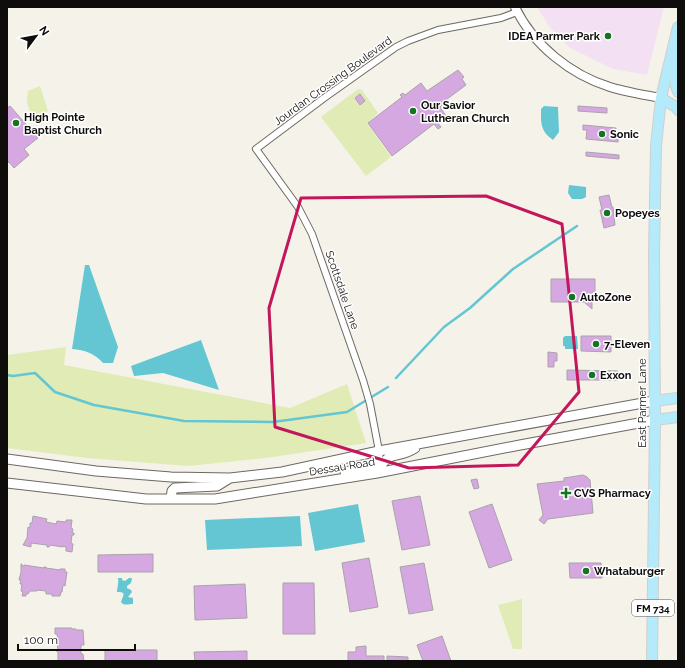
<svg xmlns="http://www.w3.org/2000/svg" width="685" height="668" viewBox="0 0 685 668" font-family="Raleway,sans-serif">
  <rect width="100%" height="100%" fill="#f5f2e9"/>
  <path fill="#f3e1f3" d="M537,7H664L647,75L613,69L569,47L549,26Z"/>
  <path fill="#e1ebb6" d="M40,86L48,111L38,121C29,112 25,104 28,91Z
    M358,89L362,90L378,113L367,123L391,157L366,176L321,117Z
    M66,347L64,365L290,408L347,384L366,443L266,458L188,466L87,458L7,448V355Z
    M522,599V649H513L498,605Z"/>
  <path fill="#63c6d2" d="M544,106L558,107L559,132L553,140C540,131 541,123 541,109Z
    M569,185L586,187V197L582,199H572L568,193Z
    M85,265H89L118,347L113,363H103C94,353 85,350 72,349Z
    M565,336H577L578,349H565V346H563V338Z
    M201,340L219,390L163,373L134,376L131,366Z
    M358,504L365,542L315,551L308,513Z
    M300,516L302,546L207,550L205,520Z
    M118,578H122V580L125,581L129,578H132L131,583L127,586V588L131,590L132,592L128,597L133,598V604C129,604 123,606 121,602C123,595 127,592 117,592C117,587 119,584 118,578Z"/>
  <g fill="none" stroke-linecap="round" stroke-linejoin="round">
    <path stroke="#63c6d2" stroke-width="2.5" d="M7,375L13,376L35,373L55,392L94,405L184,421L273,422L347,412L388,387
      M396,378L444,327L470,308L513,269L577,226"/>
  </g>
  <path fill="#d6a8e1" stroke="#a9a3aa" d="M458,70L464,77L462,79L466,85L443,102L444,104L440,107L446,116L437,122L441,127L438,129L434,124L392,156L368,123L402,97L400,95L403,93L405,95L421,83L427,91Z
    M360,94L365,101L360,105L355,98Z
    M10,106L38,138L24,149L29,155L14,168L9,162L7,163V108Z
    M578,106L607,108V113L578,111Z
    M583,125L616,128V132H619L618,142L586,139L587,130H583Z
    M586,152L619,155V159L586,156Z
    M609,195L612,207H613L615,225L604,228L600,210H602L599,197Z
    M551,279H595V292H592V309L584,302H551Z
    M581,336H611V352L581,351Z
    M548,352L557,353V361H554V367H548Z
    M567,370L618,371V380H567Z
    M583,475L587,477L590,480L593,513L548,519L544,524L539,520L543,515L537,484L564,481V478Z
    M477,479L479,488L474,489L471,480Z
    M420,496L430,545L402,550L392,501Z
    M492,504L512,560L489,568L469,512Z
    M33,516L47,519L46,522L56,524L57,521L66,522V520H72L71,528L73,529L72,533H74V535H72L71,543L73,544L72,552L66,551V547L63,546V547L50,545L49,547H47V545L31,543V547L23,545L27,538L28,527L30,528V523H32Z
    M153,554V572H98V555Z
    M369,558L378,607L350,612L342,563Z
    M424,563L433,610L409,614L400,567Z
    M569,563H601L602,578H570Z
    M21,564H22V566H24V565L44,568V567H46V568L60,570V569H65V572H67L65,586L63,585L62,592H61L60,596H52V594H46V591L37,590V591H30L28,594H26V596H22L23,592L21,591L22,584H20L21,580H19L21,572Z
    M283,583H314L315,634H283Z
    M245,584L247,618L195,620L194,586Z
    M55,628H72V629H76V630H83L84,645H81V654H83L84,661H58V652H57V650H58L57,642H58V640L57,634H55Z
    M442,636L451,661H423L417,645Z
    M366,646V656H384V661H348V652H356V647Z
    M105,650H157V661H105Z
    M247,651V661H195L194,652Z
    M387,656L408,657V661H387Z"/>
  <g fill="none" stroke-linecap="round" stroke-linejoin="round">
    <defs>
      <path id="minor" d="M379,451L370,404L363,380L312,234L298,207L256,149L324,98L396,47L408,41L438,30L501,18L517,12"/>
      <path id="tertiary" d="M515,7C533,45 571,75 610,87C626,92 644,95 661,98"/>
      <path id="secondary" d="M7,459L96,471L171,477L230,478L282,472L379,451L654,401
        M345,472L367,468L376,463L379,451
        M377,472C390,448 397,460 415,448
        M7,483L146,499H215L377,473L520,445L655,420
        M171,499L172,491L175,488L217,486L230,478"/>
      <path id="primary" d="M678,58C675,70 673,80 678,92
        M661,98L676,107L678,110
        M654,401L678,398
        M655,420L678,417
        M652,661L655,420L654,253L656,146L661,98L678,27"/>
    </defs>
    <use href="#minor" stroke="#6d6962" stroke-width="8"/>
    <use href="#tertiary" stroke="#6d6962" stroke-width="10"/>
    <use href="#secondary" stroke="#6d6962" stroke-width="11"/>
    <use href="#primary" stroke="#cfcfce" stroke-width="12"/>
    <use href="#minor" stroke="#fff" stroke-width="6"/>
    <use href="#tertiary" stroke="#fff" stroke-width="8"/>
    <use href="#secondary" stroke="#fff" stroke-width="9"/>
    <use href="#primary" stroke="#b5eafb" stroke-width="10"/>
  </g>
  <path fill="none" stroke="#c2185b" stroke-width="3" stroke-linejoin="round" d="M486,196L562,224L579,392L518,465L409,468L275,427L269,308L301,198Z"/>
  <g fill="#157322" stroke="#fff" stroke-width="1.5">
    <circle cx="608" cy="36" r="4"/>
    <circle cx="413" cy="111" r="4"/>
    <circle cx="16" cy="123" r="4"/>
    <circle cx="602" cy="134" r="4"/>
    <circle cx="607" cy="213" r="4"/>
    <circle cx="572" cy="297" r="4"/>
    <circle cx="596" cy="344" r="4"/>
    <circle cx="592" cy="375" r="4"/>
    <path d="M564 487h4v4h4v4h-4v4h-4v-4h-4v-4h4z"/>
    <circle cx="586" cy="571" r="4"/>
  </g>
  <g text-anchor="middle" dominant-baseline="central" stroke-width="3" stroke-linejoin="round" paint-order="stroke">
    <rect fill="#fff" stroke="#575654" stroke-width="1" x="632" y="600" width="42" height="16" rx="3"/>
    <g font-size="10" font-weight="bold" fill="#0f0d0b">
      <text x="653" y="608">FM 734</text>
    </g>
    <g font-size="11" font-weight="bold" fill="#0f0d0b" stroke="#fff" text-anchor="start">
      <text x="600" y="36" text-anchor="end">IDEA Parmer Park</text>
      <text x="421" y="105">Our Savior<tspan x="421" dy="13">Lutheran Church</tspan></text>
      <text x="24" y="117">High Pointe<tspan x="24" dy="13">Baptist Church</tspan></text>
      <text x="610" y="134">Sonic</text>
      <text x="615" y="213">Popeyes</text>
      <text x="580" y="297">AutoZone</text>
      <text x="604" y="344">7-Eleven</text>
      <text x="600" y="375">Exxon</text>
      <text x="574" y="493">CVS Pharmacy</text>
      <text x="594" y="571">Whataburger</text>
    </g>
    <g font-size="11" fill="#0f0d0b" stroke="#fff">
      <text transform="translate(333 81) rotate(-36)">Jourdan Crossing Boulevard</text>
      <text transform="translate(342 290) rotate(71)">Scottsdale Lane</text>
      <text transform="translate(642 403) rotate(-90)">East Parmer Lane</text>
      <text transform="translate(342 467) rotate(-9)">Dessau Road</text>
    </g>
  </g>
  <rect width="685" height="668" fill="none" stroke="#0f0d0b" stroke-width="16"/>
  <g transform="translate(36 36) rotate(58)" stroke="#ffffff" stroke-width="3" paint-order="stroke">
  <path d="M0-3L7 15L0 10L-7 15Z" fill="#0f0d0b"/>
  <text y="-6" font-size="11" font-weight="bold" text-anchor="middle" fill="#0f0d0b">N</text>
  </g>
  <path d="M18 644v6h117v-6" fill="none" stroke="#0f0d0b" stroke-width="2"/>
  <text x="24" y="644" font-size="12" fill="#0f0d0b" stroke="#ffffff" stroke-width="3" paint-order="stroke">100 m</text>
</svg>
